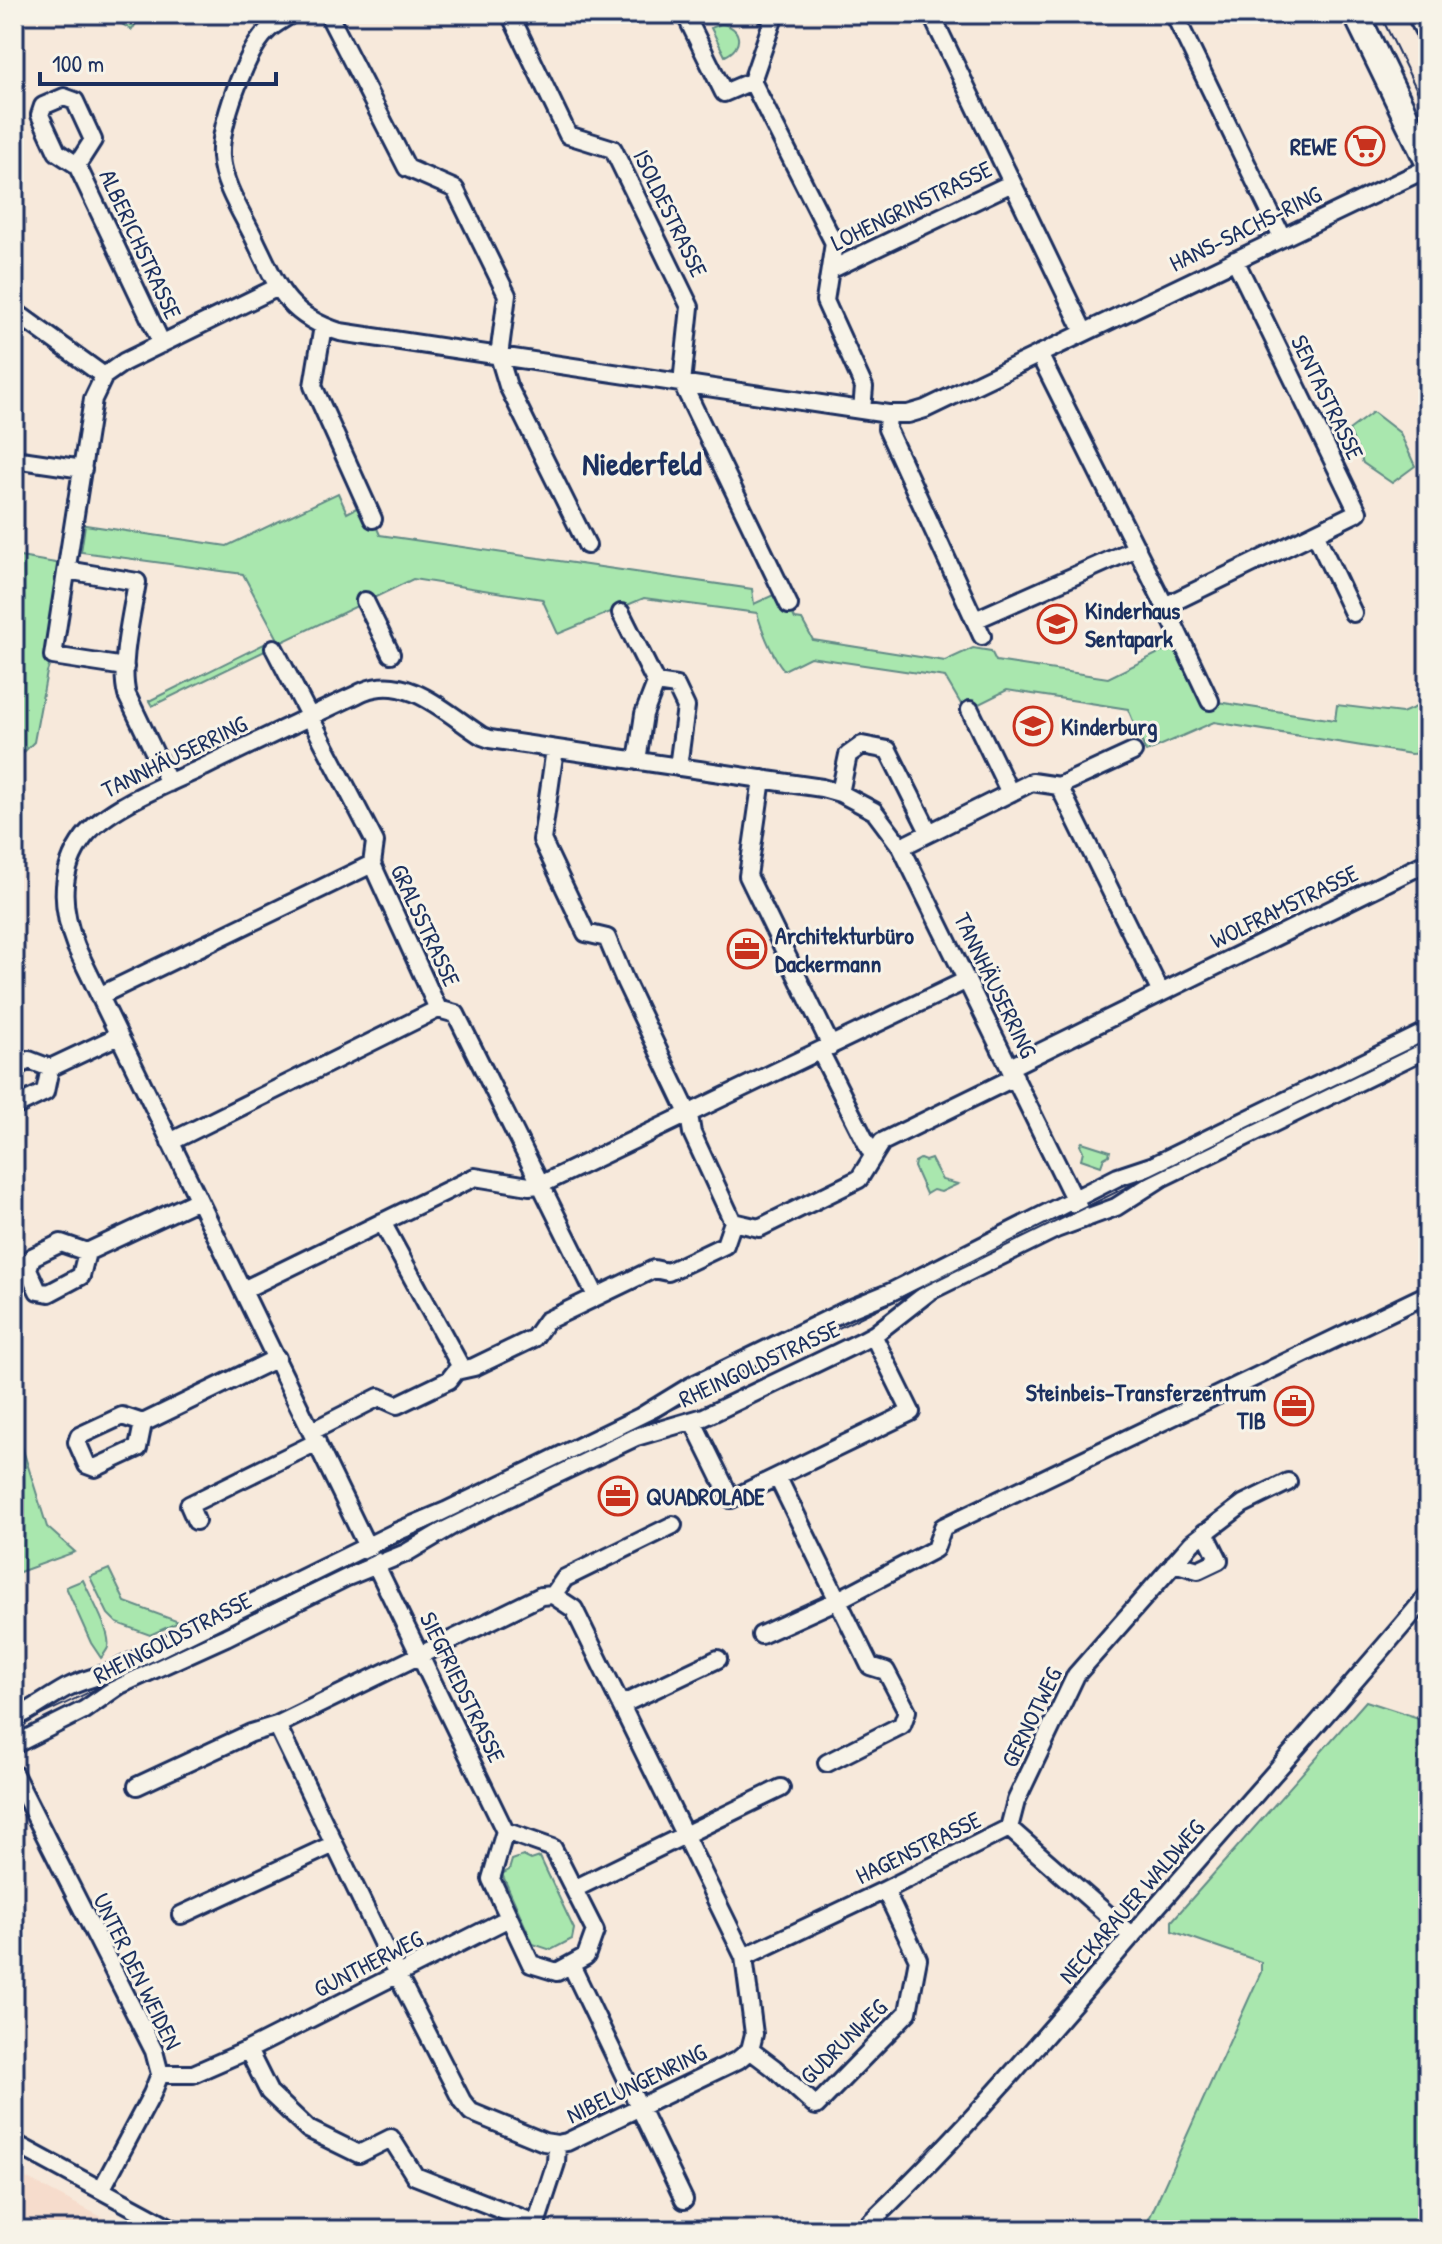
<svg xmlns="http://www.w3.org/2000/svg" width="1442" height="2244" viewBox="0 0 1442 2244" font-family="'Patrick Hand',sans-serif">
  <rect width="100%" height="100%" fill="#f7e9db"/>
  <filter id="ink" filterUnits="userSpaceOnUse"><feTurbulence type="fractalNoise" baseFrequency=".0125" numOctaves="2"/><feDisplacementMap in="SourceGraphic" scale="16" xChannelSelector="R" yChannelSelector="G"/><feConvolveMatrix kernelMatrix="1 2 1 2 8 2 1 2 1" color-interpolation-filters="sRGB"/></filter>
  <g filter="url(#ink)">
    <path fill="#f6dccc" d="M14,2172L127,2230H14Z"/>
    <path fill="#a9e7ae" stroke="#628b86" stroke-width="2" d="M98,14H142L132,30L108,16Z
      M721,24C741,26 745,47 725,56L711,28Z
      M1373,412L1400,433L1415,466L1392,483L1363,463L1349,430Z
      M338,493L347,513L366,503L380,535L752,589L754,604L782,591L795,619L802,620L813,640L945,661L973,648L991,651L996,661L1108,678L1181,642L1211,701L1335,720L1337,705L1402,713L1428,702V760L1425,753L1411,754L1214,722L1146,752L1128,709L1007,690L965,711L945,677L810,657L784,670C771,654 763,633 757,613L644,598L558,634L542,599L413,579L280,643L243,574L81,552L85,525L227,546Z
      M14,556L68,565L53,656L47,672L34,742L14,762Z
      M266,643L269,649L152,706L149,701Z
      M1082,1142L1110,1151L1109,1155L1104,1158L1101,1166L1081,1159L1083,1151L1080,1145Z
      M920,1159L925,1161L931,1159L942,1180L958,1184L941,1192L933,1190L926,1194L914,1167L915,1162Z
      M14,1421L47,1527L75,1552L14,1574Z
      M109,1569L125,1602L179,1622L150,1635L117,1623L108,1614L90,1577Z
      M83,1580C89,1594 112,1633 108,1647C108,1649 102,1657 101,1658L91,1643L66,1587Z
      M1366,1701L1428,1721V2230H1144L1261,1972V1962L1172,1931V1921Z
      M523,1856L531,1860L540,1857L574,1929L572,1939L551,1950L533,1944L502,1874L509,1870L512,1860Z"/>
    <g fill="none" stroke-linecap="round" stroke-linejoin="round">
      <defs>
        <path id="street" d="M291,14C283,20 272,25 266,32C245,54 219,127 221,157C223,186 244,216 256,242C278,288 287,315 340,332L888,414H908L925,409L1428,168
          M328,14L407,168L455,189L507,295L499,356L508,386L587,545
          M510,14L568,135L613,149L690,307L682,383L789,605
          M685,14L724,93L752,81L834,243L825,301L864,387L862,410
          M931,14L1084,332
          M1174,14L1282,237
          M752,81L774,17L765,14
          M77,165L93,140L75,101L64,97L43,106L40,115L57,152L77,165L162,344
          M830,270L1012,183
          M14,311L104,376
          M323,326L313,386L373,519
          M1039,354L1165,606L1358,512L1235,260
          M888,414L887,429L982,636
          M14,459L83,469
          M1315,533L1353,613
          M67,570L137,582C132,614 119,665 127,695L169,783
          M365,601L391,654
          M1165,606L1210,701
          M621,613L656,683L644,714L637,761
          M975,620L1137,548
          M274,648L375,842L372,864
          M125,667L53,656L93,399L104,376L124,362L278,287
          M656,683L676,686L686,707L678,767
          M970,710L1010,793
          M555,749L542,840L586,933L607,938L625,981L689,1115L692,1133L733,1222
          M762,779L748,876L831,1046
          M1059,786L1161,993
          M840,793L848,755L862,745L888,750L929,832
          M901,847L1032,782L1059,786L1133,752
          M99,996L372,864L438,1009L170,1142
          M438,1009L456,1014L596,1296
          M820,1051L873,1156
          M1010,1067L1428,862
          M14,1068L29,1060L50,1068L118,1036
          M14,1097L18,1105L45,1092L50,1068
          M382,1222L462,1369
          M733,1222L759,1228L859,1179L882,1142L1015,1077
          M87,1252L81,1276L49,1293L38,1291L28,1269L32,1257L61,1243L87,1252L198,1200
          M243,1290L475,1177L529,1186L540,1185L967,980
          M693,1422L731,1499L911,1412L873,1335
          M143,1423L138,1448L95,1468L87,1465L77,1442L79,1436L122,1416L143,1423L277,1358
          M312,1431L379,1397L397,1405L449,1380L456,1371L474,1367L534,1338L546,1321L654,1269L668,1272L725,1245L733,1222
          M778,1478L870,1666L886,1671L907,1711L902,1725L827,1763
          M196,1521L189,1505L317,1442
          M1174,1563L1198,1570L1219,1560L1205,1532
          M553,1595L574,1609L744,1957L754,2034L750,2050L738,2060L567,2142L557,2144L544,2142L471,2112L462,2101L397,1974L277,1725L541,1596Z
          M553,1595L565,1578L673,1525
          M761,1635L838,1600L935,1549L943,1527L1428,1294
          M621,1705L718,1659
          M14,1719C32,1710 48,1698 66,1688C80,1681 94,1677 109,1673L396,1532L446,1511L640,1417L689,1387L847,1310L891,1292L1118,1177L1154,1165L1428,1031
          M14,1745L84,1710L120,1685L226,1637L347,1577L406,1553L455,1524L547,1479L636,1437L704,1417L862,1341L875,1334L930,1291L1056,1229L1116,1207L1163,1177L1428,1048
          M14,1774L154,2051L160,2074L152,2094L101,2190
          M137,1786L251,1733L277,1725
          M1009,1828L1016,1801L1076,1675L1192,1543L1243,1504L1288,1482
          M505,1831L553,1848L595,1931L586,1956L557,1972L531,1964L491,1879L505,1831L76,947C61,909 58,871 84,837C107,807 169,783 204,767C257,741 311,716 364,691C408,673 447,714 482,736L490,739L822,788L840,793L874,811L901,847L1084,1219
          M574,1889L781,1788
          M181,1915L334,1844
          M744,1957L885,1890L1009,1828L1132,1936
          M571,1965L684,2200
          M248,2050L269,2092L308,2129L359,2154L391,2138L415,2176L537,2224
          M750,2050L774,2068L816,2106L908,2012L918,1959L885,1890
          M160,2074H193L248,2050L509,1918
          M14,2143L175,2230
          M534,2230L556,2163L557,2144
          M862,2230C962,2136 1051,2029 1141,1925C1236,1815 1334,1707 1428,1595"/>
        <path id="secondary" d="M1356,14L1428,162
          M1420,14L1428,30"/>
      </defs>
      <use href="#street" stroke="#1b2f5e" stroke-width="22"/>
      <use href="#secondary" stroke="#1b2f5e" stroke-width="30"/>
      <use href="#street" stroke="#f7f3e8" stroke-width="16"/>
      <use href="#secondary" stroke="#f7f3e8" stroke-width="24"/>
      <path stroke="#1b2f5e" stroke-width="2" d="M1380,14L1428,113
        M14,1728C487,1503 956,1269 1428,1040"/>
    </g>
  </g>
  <defs>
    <symbol id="supermarket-ring" viewBox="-11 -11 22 22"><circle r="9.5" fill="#f7f3e8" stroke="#c8321e" stroke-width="1.5"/><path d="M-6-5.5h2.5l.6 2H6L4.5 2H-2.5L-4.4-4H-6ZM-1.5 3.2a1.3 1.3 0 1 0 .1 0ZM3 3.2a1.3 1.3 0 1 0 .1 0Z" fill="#c8321e"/></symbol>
    <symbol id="school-ring" viewBox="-11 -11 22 22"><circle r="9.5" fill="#f7f3e8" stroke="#c8321e" stroke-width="1.5"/><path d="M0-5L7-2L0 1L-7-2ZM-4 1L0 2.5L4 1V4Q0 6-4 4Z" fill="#c8321e"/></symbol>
    <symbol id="office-ring" viewBox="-11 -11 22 22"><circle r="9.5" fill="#f7f3e8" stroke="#c8321e" stroke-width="1.5"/><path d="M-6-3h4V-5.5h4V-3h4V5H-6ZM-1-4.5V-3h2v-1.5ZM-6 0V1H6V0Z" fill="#c8321e"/></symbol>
  </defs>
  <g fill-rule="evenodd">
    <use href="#supermarket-ring" x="1343" y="124" width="44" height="44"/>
    <use href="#school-ring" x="1035" y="602" width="44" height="44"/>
    <use href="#school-ring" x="1011" y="704" width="44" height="44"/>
    <use href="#office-ring" x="725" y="927" width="44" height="44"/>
    <use href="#office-ring" x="1272" y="1384" width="44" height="44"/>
    <use href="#office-ring" x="596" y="1474" width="44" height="44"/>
  </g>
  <g text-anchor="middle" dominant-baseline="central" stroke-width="6" stroke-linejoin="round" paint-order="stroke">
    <g font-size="24" font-weight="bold" fill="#1b2f5e" stroke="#f7f3e8" text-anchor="start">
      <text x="1337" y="146" text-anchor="end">REWE</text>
      <text x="1085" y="610">Kinderhaus<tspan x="1085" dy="28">Sentapark</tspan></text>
      <text x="1061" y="726">Kinderburg</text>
      <text x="775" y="935">Architekturbüro<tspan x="775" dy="28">Dackermann</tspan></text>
      <text x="1266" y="1392" text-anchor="end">Steinbeis-Transferzentrum<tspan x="1266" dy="28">TIB</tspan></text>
      <text x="646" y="1496">QUADROLADE</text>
    </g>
    <g font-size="24" fill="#1b2f5e" stroke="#f7f3e8">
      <text transform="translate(911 205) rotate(-26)">LOHENGRINSTRASSE</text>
      <text transform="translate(671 213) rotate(64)">ISOLDESTRASSE</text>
      <text transform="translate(1245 228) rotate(-26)">HANS-SACHS-RING</text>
      <text transform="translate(141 244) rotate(65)">ALBERICHSTRASSE</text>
      <text transform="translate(1328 397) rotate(64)">SENTASTRASSE</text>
      <text transform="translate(174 756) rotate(-26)">TANNHÄUSERRING</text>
      <text transform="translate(1284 906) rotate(-26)">WOLFRAMSTRASSE</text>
      <text transform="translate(426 925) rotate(65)">GRALSSTRASSE</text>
      <text transform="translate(996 985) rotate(64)">TANNHÄUSERRING</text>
      <text transform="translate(759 1363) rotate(-25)">RHEINGOLDSTRASSE</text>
      <text transform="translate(172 1637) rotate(-27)">RHEINGOLDSTRASSE</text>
      <text transform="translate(463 1687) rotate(64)">SIEGFRIEDSTRASSE</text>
      <text transform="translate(1031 1717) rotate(-64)">GERNOTWEG</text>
      <text transform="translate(918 1847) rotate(-26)">HAGENSTRASSE</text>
      <text transform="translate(1131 1901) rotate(-49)">NECKARAUER WALDWEG</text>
      <text transform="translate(368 1963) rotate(-27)">GUNTHERWEG</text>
      <text transform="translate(138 1971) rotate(64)">UNTER DEN WEIDEN</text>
      <text transform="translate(843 2041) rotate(-44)">GUDRUNWEG</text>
      <text transform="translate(636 2083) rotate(-26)">NIBELUNGENRING</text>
    </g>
    <g font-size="32" font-weight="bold" fill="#1b2f5e" stroke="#f7f3e8">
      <text x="642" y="463">Niederfeld</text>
    </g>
  </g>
  <rect width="1442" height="2244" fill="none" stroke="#f7f3e8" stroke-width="48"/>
  <rect x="24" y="24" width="1394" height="2196" fill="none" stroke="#1b2f5e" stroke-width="3" filter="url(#ink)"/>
  <path d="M40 72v12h236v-12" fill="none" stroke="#1b2f5e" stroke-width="4"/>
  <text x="52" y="72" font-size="24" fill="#1b2f5e" stroke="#f7f3e8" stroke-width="6" paint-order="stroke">100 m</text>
</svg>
